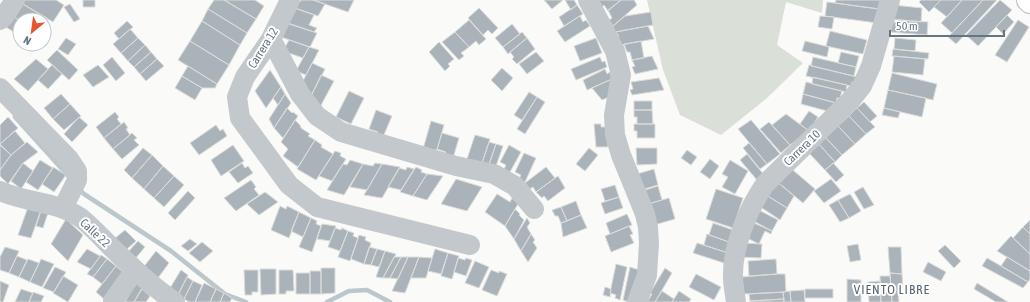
<svg xmlns="http://www.w3.org/2000/svg" width="1030" height="302" viewBox="0 0 1030 302" font-family="'Asap Condensed',sans-serif">
  <rect width="100%" height="100%" fill="#fafaf8"/>
  <path fill="#dadfd7" d="M647,0H823L822,13L786,2L777,45L803,63L767,98L721,135L680,115L663,70Z"/>
  <g fill="none" stroke-linecap="round" stroke-linejoin="round">
    <path stroke="#bbc7cb" stroke-width="4.5" d="M15,117L70,178
      M78,188L84,194L171,251L225,294L246,302
      M327,302L349,291L367,290L390,302"/>
  </g>
  <path fill="#aab3b9" stroke="#dcdcda" d="M23,0H56L64,5L53,22L21,3Z
    M83,0H95V7H83Z
    M214,0H224L256,19L247,33L208,9Z
    M224,0H255L264,6L256,19Z
    M296,0L300,2L301,0H313L325,4L318,16L292,7Z
    M313,0H354L348,12Z
    M544,0H563L552,9Z
    M565,0H574L577,5L571,10Z
    M600,0H621L608,11L604,5L602,7L599,1Z
    M621,0H634L637,5L613,26L609,20L612,18L608,10Z
    M836,0H881L879,9L835,3Z
    M921,0H941L929,12L919,2Z
    M941,0H962L947,17L934,7Z
    M962,0H983L952,33L941,23Z
    M983,0H997L956,44L948,37Z
    M1000,0L1012,10L978,46L966,35Z
    M827,2L879,9L877,23L825,16Z
    M21,3L47,18L44,23V20L20,21L13,16Z
    M70,4L80,19L74,22L64,7Z
    M577,5L583,14L564,26L559,17Z
    M893,5L922,8L921,22L891,19Z
    M292,7L314,15L309,25L317,28L314,32L289,24Z
    M479,8L498,28L492,34L488,30L483,35L468,18Z
    M208,9L247,33L240,45L202,21Z
    M651,12L653,25L615,32L613,26L625,16Z
    M1007,15L1014,22L1003,34L996,27Z
    M13,16L20,21V36L6,27Z
    M580,16L583,22L586,20L590,26L565,42L557,31Z
    M820,16L834,17L832,29L818,27Z
    M469,20L486,39L479,45L476,41L469,47L455,32Z
    M898,20L928,22L927,35L890,32L891,22H898Z
    M1018,20L1029,27L1007,62L995,55Z
    M127,21L133,27L119,39L114,33Z
    M202,21L240,45L229,65L190,41Z
    M285,22L317,33L310,47L278,36Z
    M512,24L520,34L503,47L495,38Z
    M648,26L654,39L621,45L617,37L619,36L616,32Z
    M130,29L138,38L121,53L113,44Z
    M830,31L867,40L863,54L826,46Z
    M455,32L469,47L461,53L464,56L459,60L442,42Z
    M522,32L527,38L508,54L503,47Z
    M66,38L76,44L68,55L58,49Z
    M138,38L145,45L128,61L121,53Z
    M527,38L535,49L517,64L512,59L514,57L510,52Z
    M596,38L602,53L580,61L574,46Z
    M895,38L916,40L915,51L894,49Z
    M289,40L309,47L303,58L283,51Z
    M190,41L229,65L217,84L178,60Z
    M641,41L644,58L632,60L630,52H627L624,44Z
    M805,41L829,47L827,57L802,51Z
    M439,42L454,59L448,64L450,66L445,71L429,52Z
    M145,45L151,52L134,67L128,61Z
    M309,47L319,50L306,75L296,71Z
    M893,49L929,53L928,59L892,56Z
    M57,50L78,70L69,80L47,60Z
    M151,52L157,59L140,74L134,67Z
    M536,52L544,61L527,74L519,64Z
    M841,52L859,56L856,67L838,63Z
    M652,56L658,69L635,74L632,67L635,66L632,60Z
    M894,56L925,59L923,75L892,72Z
    M112,57L125,73L116,81L103,65Z
    M600,57L602,62L605,61L607,67L576,80L571,69Z
    M813,57L856,67L854,76L811,66Z
    M36,59L48,69L28,91L14,79Z
    M157,59L164,66L146,81L140,74Z
    M312,63L325,69L311,96L300,87Z
    M52,65L62,74L48,89L38,80Z
    M98,65L109,77L93,87L83,75Z
    M809,65L857,77L856,83L852,82L851,86L806,76Z
    M188,66L217,84L215,88H202L182,76Z
    M502,68L513,78L502,91L491,80Z
    M605,69L607,74L610,72L612,79L587,90L583,80Z
    M270,70L281,87L266,108L255,91Z
    M892,73L937,84L933,100L888,90Z
    M321,75L334,81L319,109L310,98Z
    M182,76L202,88L195,100L175,88Z
    M813,77L847,85L846,92L812,84Z
    M659,78L664,90L632,95L630,90L633,89L631,82Z
    M612,79L616,94L602,100L592,88Z
    M806,82L842,91L840,98H837L836,103L803,94Z
    M281,87L285,94L278,105L273,98Z
    M888,90L926,98L922,117L884,108Z
    M349,91L364,98L351,124L336,117Z
    M529,92L537,97L522,120L514,115Z
    M61,94L70,104L53,119L44,108Z
    M285,94L291,103L274,128L269,119Z
    M803,94L836,103L831,112L801,104Z
    M537,97L545,102L525,134L517,129Z
    M634,101H652V110H634Z
    M864,102L877,116L870,122L857,108Z
    M70,104L81,116L64,130L53,119Z
    M287,108L292,113L293,112L298,116L283,138L274,128Z
    M857,108L875,127L866,134L849,116Z
    M884,108L900,112L898,118L882,115Z
    M376,110L392,116L383,137L377,134L378,132L369,129Z
    M634,110H652L653,124H637V117H634Z
    M809,111L818,117L809,131L800,124Z
    M115,112L119,117L117,119L121,124L104,138L96,127Z
    M786,114L809,131L790,145L772,125Z
    M849,116L866,134L855,144L838,126Z
    M8,117L18,128L0,144V125Z
    M79,117L88,125L72,142L64,134Z
    M295,120L300,125L301,128L310,134L308,136L315,140L298,167L283,156L288,149L281,142Z
    M751,120L780,154L767,164L738,129Z
    M431,121L444,125L437,150L423,149Z
    M124,122L128,128L126,129L130,135L113,149L104,138Z
    M769,122L790,145L781,153L760,129Z
    M594,124H601V127H608V147H596Z
    M634,124H655V138H637V131H634Z
    M216,125L220,131L223,129L227,136L199,155L190,143Z
    M838,126L855,144L842,155L825,137Z
    M15,131L25,143L11,155L0,144Z
    M132,133L137,138L134,140L139,145L122,159L113,149Z
    M442,133L459,138L453,158L445,156L446,152L437,149Z
    M475,135L490,139L481,166L467,159Z
    M825,137L842,155L835,162L818,143Z
    M315,140L322,145L321,147L333,154L316,180L297,169Z
    M27,142L38,152L23,163L8,184L0,176V170L11,155Z
    M489,142L496,144L488,168L481,166Z
    M749,143L767,164L760,169L743,148Z
    M818,143L835,162L825,170L808,152Z
    M496,144L503,146L496,166L489,164Z
    M0,145L11,155L0,170Z
    M233,145L244,161L221,176L211,160Z
    M509,145L521,152L510,172L504,169L506,165L500,162Z
    M143,148L152,155L132,178L124,170Z
    M589,148L598,155L585,171L576,164Z
    M636,148H657V164L637,165Z
    M687,150L697,157L691,165L681,158Z
    M335,151L341,153L340,156L346,159L332,181L319,176Z
    M524,153L536,158L525,182L519,179L521,175L515,172Z
    M747,154L764,175L757,180L740,160Z
    M152,155L163,166L144,189L132,178Z
    M710,159L719,166L710,179L700,172Z
    M40,160L53,168L38,190L26,182Z
    M350,160L363,164L344,195L327,190L343,164L347,165Z
    M730,160L748,171L735,194L722,187L728,177L722,174Z
    M23,163L33,171L21,189L11,181Z
    M242,163L245,168L248,166L253,173L238,183L229,172Z
    M375,163L382,164L367,190L350,187L363,164L373,166Z
    M833,163L844,175L836,182L825,170Z
    M382,164L400,167L382,198L364,195Z
    M787,165L815,189L803,203L775,180Z
    M163,166L174,176L154,198L144,189Z
    M53,167L66,175L54,192L42,184Z
    M407,167L414,169L401,190L388,187L399,168L406,170Z
    M416,167L422,170L421,172L427,174L413,196L400,192Z
    M546,167L555,178L536,192L533,187L530,189L525,183Z
    M654,169L658,185L641,190L637,174Z
    M427,174L443,176L427,200L413,196Z
    M174,176L184,185L164,207L154,198Z
    M558,176L565,188L548,201L544,196L542,198L536,192Z
    M456,179L482,187L467,211L441,204Z
    M831,179L841,191L824,203L814,191Z
    M251,180L256,187L254,189L259,195L236,211L224,198Z
    M775,180L794,196L787,208L766,195Z
    M615,185L619,197L605,201L601,189Z
    M658,186L662,200L648,204L642,191Z
    M863,187L874,205L864,209L854,192Z
    M716,189L743,198L733,228L706,219Z
    M188,191L195,198L175,220L168,213Z
    M265,192L278,202L259,215L247,204Z
    M497,194L510,202L512,198L518,204L505,226L485,212Z
    M850,194L861,211L849,218L838,200Z
    M766,195L787,208L780,220L759,206Z
    M619,197L623,208L605,214L601,203Z
    M669,198L675,219L654,225L648,204Z
    M838,200L849,218L840,222L829,205Z
    M576,201L581,215L567,221L561,207Z
    M280,206L286,209L287,206L299,212L289,238L271,230Z
    M28,207L41,210L31,238L18,235Z
    M561,207L567,221L561,223L558,216H555L552,210Z
    M753,207L778,220L772,231L748,218Z
    M42,208L49,210L43,228L36,226Z
    M515,209L520,214L519,215L524,220L514,239L505,226Z
    M299,212L311,218L303,237L291,231Z
    M627,214L632,225L610,234L606,223Z
    M581,215L587,228L563,237L561,223Z
    M311,218L317,221L316,224L321,226L312,252L299,247Z
    M527,218L530,223L527,227L531,234L521,251L514,239Z
    M66,219L83,235L68,261L51,244Z
    M747,220L772,231L771,234L765,231L759,244L743,236Z
    M1030,220V234L1023,227Z
    M713,223L736,231L732,243L709,235Z
    M322,224L336,226L330,241L317,239Z
    M629,226L633,234L630,235L634,243L611,252L605,236Z
    M1023,227L1030,234V254L1013,238Z
    M335,228L341,230L342,228L348,231L340,251L328,247Z
    M125,230L136,241L126,250L114,239Z
    M348,231L354,233L353,236L358,238L350,261L338,257Z
    M531,234L535,240L533,242L537,248L528,262L521,251Z
    M707,234L729,242L728,253L704,245Z
    M359,235L366,237L365,240L371,243L364,264L351,259Z
    M1011,236L1030,254V271L997,251Z
    M190,239L197,244L188,251L181,246Z
    M138,241L145,247L135,259L127,253Z
    M202,242L213,251L200,262L189,253Z
    M697,243L728,253L724,263L693,253Z
    M742,243L762,244L761,258L740,257Z
    M858,244L861,260L850,262L847,246Z
    M945,245L961,261L954,268L938,251Z
    M5,247L19,251L9,273L0,270V257Z
    M369,247L377,249L371,265L364,264Z
    M888,247H901L902,274L890,273Z
    M87,249L100,256L91,269L77,262Z
    M377,249L385,251L379,267L371,265Z
    M435,249L448,253L441,274L428,271Z
    M156,251L169,263L155,282L142,269Z
    M385,251L396,254L383,278L376,277Z
    M448,253L459,256L452,279L441,276Z
    M101,255L107,259L93,277L87,274Z
    M17,256L27,260L19,277L9,273Z
    M394,257H401L390,278H383Z
    M401,257H408L398,279L390,278Z
    M408,257H419L405,293L392,291Z
    M419,257L432,258L426,278H411Z
    M1007,257L1030,271V279L1028,282L1001,266Z
    M458,258L465,260L466,258L472,260L466,276L454,272Z
    M987,258L1001,266L1028,282L1023,288L982,266Z
    M28,259L39,263L30,282L19,277Z
    M41,259L54,264L42,287L30,282Z
    M107,259L116,266L102,284L93,277Z
    M776,259L777,274L749,276L748,261Z
    M475,261L489,267L479,288L465,283Z
    M928,262L946,272L941,281L923,272Z
    M616,264L627,267L620,300L615,298L616,295L610,293Z
    M116,266L124,273L104,299L96,292Z
    M55,267L66,272L54,292L43,288Z
    M630,267L639,270L628,302L623,300Z
    M321,268H335V293L321,294Z
    M665,268L672,273L655,302H647L652,294L650,293Z
    M260,269H276V294L261,295Z
    M181,270L188,275L178,295L170,288Z
    M244,270H258V292H252V295H245Z
    M279,270H293L294,291H286V294H279Z
    M491,270L499,273V271L507,274L497,296L482,290Z
    M310,271H321V294H310Z
    M296,273H310V294H296Z
    M890,273L902,274L903,288L898,289L899,302H892Z
    M696,274L721,287L714,300L689,287Z
    M777,274H785L786,292L744,294L742,277Z
    M63,276L78,285L68,302L53,293Z
    M880,276H890L892,302H881Z
    M187,277L193,281L184,299L178,295Z
    M847,279L861,280V302H847Z
    M0,281L9,285L3,302H0Z
    M193,281L202,285L195,302H189L184,299Z
    M880,281L881,302H869L868,282Z
    M136,283L142,288L134,302H125Z
    M204,283L216,289L210,302H195Z
    M977,283L1008,302H996L974,289Z
    M605,287L611,289L610,297L603,295Z
    M21,289L33,293L29,302H15Z
    M142,289L150,296L146,302H134Z
    M216,289L224,293L220,302H210Z
    M805,289H833V298H805Z
    M804,290L805,302H791L790,291Z
    M662,291L674,299L672,302H655Z
    M679,291L691,299L689,302H672Z
    M790,291L791,302H784L783,292Z
    M33,292L44,296L41,302H29Z
    M783,292L784,299L750,301L749,294Z
    M224,293L232,298L230,302H220Z
    M784,299V302H750V301Z"/>
  <g fill="none" stroke-linecap="round" stroke-linejoin="round">
    <defs>
      <path id="major" d="M1028,0L1030,2"/>
    </defs>
    <use href="#major" stroke="#b5babe" stroke-width="24"/>
    <path stroke="#c3c8cc" stroke-width="20" d="M290,0L271,39L245,77L237,97L240,118L289,185L317,207L470,245
      M588,0L615,51L621,75L614,115L615,135L621,155L645,214L648,227L649,243L647,275L637,302
      M0,20L3,18L15,0
      M271,39L300,94L317,116L341,132L456,166L494,174L515,186L534,209
      M0,88L69,159L77,171V180L63,208
      M0,191C26,203 57,201 81,218C91,226 101,237 110,246C131,266 151,286 175,302
      M113,301L135,270
      M736,302C735,294 733,285 733,277C732,247 748,209 765,184L849,102L862,86L871,66L890,0"/>
    <use href="#major" stroke="#fff" stroke-width="22"/>
  </g>
  <g text-anchor="middle" dominant-baseline="central" stroke-width="4" stroke-linejoin="round" paint-order="stroke">
    <g font-size="12" fill="#657683" stroke="#fff">
      <text transform="translate(263 48) rotate(-58)">Carrera 12</text>
      <text transform="translate(802 148) rotate(-44)">Carrera 10</text>
      <text transform="translate(95 233) rotate(43)">Calle 22</text>
    </g>
    <g font-size="13" letter-spacing="1" fill="#57646e" stroke="#fff">
      <text x="892" y="289">VIENTO LIBRE</text>
    </g>
  </g>
  <g transform="translate(32 32) rotate(209)"><circle r="19" fill="#ffffff" stroke="#c1c8cd"/>
  <path d="M0-3L7 15L0 10L-7 15Z" fill="#e4572e"/>
  <text y="-6" font-size="11" font-weight="bold" text-anchor="middle" fill="#657683">N</text>
  </g>
  <path d="M890 30v6h114v-6" fill="none" stroke="#657683" stroke-width="2"/>
  <text x="896" y="30" font-size="12" fill="#657683" stroke="#ffffff" stroke-width="3" paint-order="stroke">50 m</text>
</svg>
